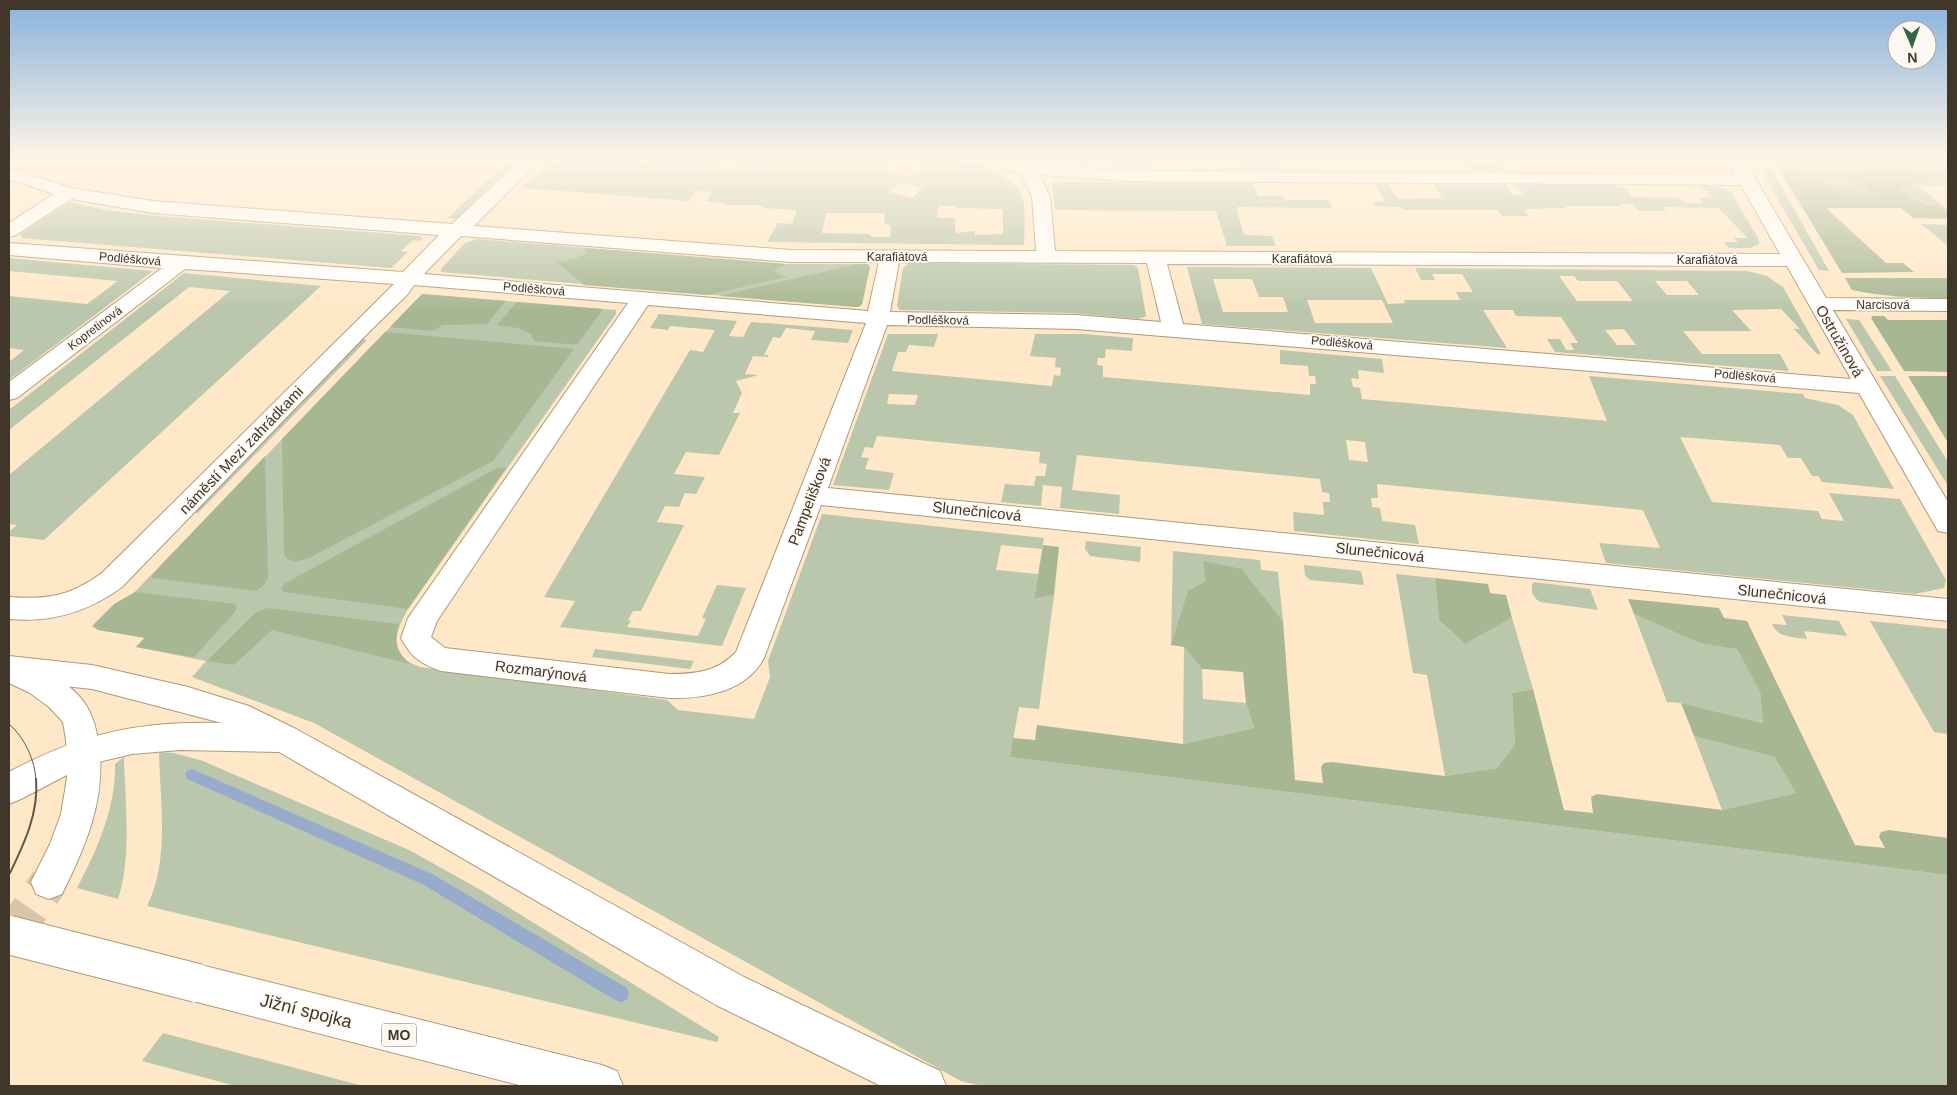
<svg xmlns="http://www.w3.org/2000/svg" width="1957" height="1095" viewBox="0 0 1957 1095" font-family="Arial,sans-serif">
  <rect width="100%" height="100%" fill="#ffe8c7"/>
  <path fill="#bac7ac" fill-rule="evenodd" d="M520,158H526L501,174L456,219L448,218L496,173Z
    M567,158H630V159H635V162L643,161L644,163L681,158H725L716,159L718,171L739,169V167L743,166L741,158H746L751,161L758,158H827L835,160L840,158H891L877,169L911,177L915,174L920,175L928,169L923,167L925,165L895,158C909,158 924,156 938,158C961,161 1010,171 1021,194C1027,208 1024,230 1024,245L767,242L778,223L792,224L797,210L764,208L760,205H723L724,203L706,201L712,192L696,191L689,201L522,188L548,166ZM901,182L923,187L912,198L889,192ZM938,206H957L958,208L1003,209V234L975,235V231L957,233L955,230V218H937ZM826,213H885L884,224L891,225L890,237H872L869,234L822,233Z
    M1108,158L1147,159L1149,169L1110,167Z
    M1267,158H1277L1282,170H1243L1239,160H1262Z
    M1493,158H1499L1509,171L1470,170L1464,162H1484L1486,165H1498Z
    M1772,158H1948V166H1777Z
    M1760,169L1772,170L1829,271L1819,270Z
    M1798,169L1842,170L1875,194L1843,192Z
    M1912,169H1948V185L1918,186L1947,209L1919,200L1897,188L1930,181Z
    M1052,182L1253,183L1258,196H1283L1285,200H1329L1332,208L1236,207L1244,235L1272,236L1276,246H1227L1216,211L1055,210Z
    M1375,184H1389L1398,199L1442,198L1434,184L1505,185L1513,195H1524L1517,185H1616L1623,187L1632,197L1680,198L1685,203H1704L1699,198L1712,197L1700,185C1711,186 1722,186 1731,192L1758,238L1759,244L1750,248H1729L1724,242H1738L1734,238H1748L1718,208L1663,207L1666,211H1639L1632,204H1620L1622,206H1565L1566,208L1524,209L1528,216H1502L1497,210H1403L1402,207L1376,206L1373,202L1385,201Z
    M70,202L106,210L158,216L420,236L423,238L420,241L413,240L401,251L408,252L391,268L22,238L20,234Z
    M1921,224L1948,225V246Z
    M476,239L786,264H864L870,267L862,304L855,307L441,272V269L465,243Z
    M9,258L153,271L9,380V362L24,350L9,348V296L87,304L118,281L9,271Z
    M909,263L1134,265L1138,268L1146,316L1138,319L1071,313L900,310L897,306L903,268Z
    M1187,267L1371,268L1388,304L1405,303L1404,300H1460L1456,292H1473L1462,274H1432L1435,280H1421L1415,268L1748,271L1767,276L1783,287L1821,354H1817L1794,329H1800L1781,309L1732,310L1751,331H1683L1702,354H1780L1789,371L1555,352L1547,339H1560L1566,350H1574L1570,343H1578L1561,317L1516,316L1513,310H1483L1507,348L1202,324ZM1559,276H1574L1578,281H1617L1633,301H1577ZM1213,279H1252L1259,297H1283L1288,312H1223ZM1655,281H1687L1699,295H1667ZM1307,300H1382L1393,323H1315ZM1624,329L1636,345H1617L1605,330Z
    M184,273L321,286L44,540L9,536V532L17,525L9,524V475L230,291L189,287L9,430V410Z
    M422,294L603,309L616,310V314L408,609C394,634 387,656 420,667L667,700L678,710L754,719L770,677L768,661L822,514L1044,538L1042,549L1001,545L996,570L1038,574L1034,599L1054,595L1039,709L1019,707L1010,757L1948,875V1086H981L961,1081L314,723L192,677L206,661L136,647L145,637L98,630Z
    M659,314L737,321L729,336L743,337L751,322L853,330L848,343L811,340L815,331L786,328L780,338L773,337L764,355H768V357L753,356L745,374L759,375L736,381L742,393L733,413H740L719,455L686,452L674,474L705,477L696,494L685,493L679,507L665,506L657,522L684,525L641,611H633L628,620L631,621L627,627L698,636L706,619L702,618L717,585L746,588L722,646L560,627L575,601L544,597L690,350L703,352L715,330L670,326L668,330L650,328Z
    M1846,319L1859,320L1892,371H1877Z
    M888,334H938L934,347L909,345L906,352H898L892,371L1052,386L1054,375L1060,376L1061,368L1055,367L1056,358L1030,356L1035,334H1083L1133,338L1132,351L1106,349L1105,358H1098L1097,365L1103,366V377L1310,395V384H1316L1315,376H1309L1308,366L1280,364V350L1382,359L1384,373L1358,370L1359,379L1351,378L1353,387L1360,388L1362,399L1607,421L1589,376L1803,394L1805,398L1838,405L1853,415L1894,489L1822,482L1818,476H1812L1801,458H1788L1780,445L1680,437L1712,502L1818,511L1822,519L1844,521L1829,493L1900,499L1946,580L1944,588L1915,594L1606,563L1599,543L1660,548L1643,510L1377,484L1378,498H1371L1372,507L1380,508L1382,521L1415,525L1419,544L1294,531L1293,512L1324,515L1323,502H1330L1329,493L1322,492L1320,479L1077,455L1072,490L1120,495L1119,514L1060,508L1062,487L1043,485L1041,506L1001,502L1005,484L1034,486L1036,476H1045L1047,464L1039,463L1040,452L877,436L873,448L865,447L861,457L869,458L865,469L894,473L889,490L833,485ZM889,394L918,395L915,405L887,404ZM1346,440L1365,442L1368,462L1349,460Z
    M363,337L366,341L198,513L191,512Z
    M1880,376H1895L1948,462V486Z
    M1086,541L1141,547L1140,562L1090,556L1085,549Z
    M1173,551L1260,560L1261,570L1278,572L1283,621L1242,569L1206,581L1171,645Z
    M1304,565L1361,571L1364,585L1310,580L1305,575Z
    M1396,574L1435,578L1439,620L1465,644L1512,618L1533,689L1512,693L1515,744L1497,768L1445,776L1427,675L1413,673Z
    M1534,582L1590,589L1598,610L1540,602C1533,597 1531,593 1532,585Z
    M1634,614L1699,643L1737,648L1760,692L1763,723L1681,703L1667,702Z
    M1782,615L1839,621L1847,636L1804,631L1807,639C1793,637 1778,638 1772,624L1787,625Z
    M1870,621L1948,629V734L1934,732Z
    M1184,647L1202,669L1203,699L1246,703L1254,728L1183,744Z
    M595,649L694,661L690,669L592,657Z
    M1694,736L1774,757L1796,793L1722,810Z
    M159,752L174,753L203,761L409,850L479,889L719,1037L717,1042L147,906C170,860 160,802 159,752Z
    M124,757C125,800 132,859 118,899L77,888C97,850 116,808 115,764Z
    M163,1033L363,1086H236L142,1061Z"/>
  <path fill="#a7b793" d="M1779,169H1798L1843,192L1874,194L1842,170L1912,169L1930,181L1898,188L1919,201L1947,209L1948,219L1913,218L1901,208H1826L1886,263H1903L1914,272L1842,273Z
    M584,248L786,264L774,270L778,274L787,277L707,295L584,285L556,262L574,259L586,254Z
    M857,264H868L870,267L862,304L859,307L719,296Z
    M1845,278H1948V298C1915,298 1885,297 1852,290Z
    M422,294L506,301L487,324L443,325L432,331L390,327Z
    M517,302L603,309L577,345L534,341L531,334L518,328L497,325Z
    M1873,316H1884L1888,320H1948V372L1904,371L1871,318Z
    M385,332L574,349L493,461L309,558C299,561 291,564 284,555L282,439Z
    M1908,376H1948V443Z
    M265,456L268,578L263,586L256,591L152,578V575Z
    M497,468H506L408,609L283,592L281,589L284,584L291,580Z
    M1043,545L1059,547L1054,595L1034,599Z
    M1203,561L1242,569L1283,621L1295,780L1323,783L1321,767L1324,763L1332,762L1445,776L1497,768L1515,744L1512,693L1533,689L1564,810L1593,813L1591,797L1597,794L1722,810L1796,793L1774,757L1694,736L1681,703L1763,723L1760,692L1737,649L1699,643L1634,614L1628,599L1719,608L1724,618L1747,621L1855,845L1885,848L1879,837L1881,832L1889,830L1948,838V875L1010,757L1013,738L1035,740L1037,725L1183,744L1254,728L1246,703L1243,672L1202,669L1184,647L1171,645L1188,591L1206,581Z
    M1435,578L1488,584L1490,593L1506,595L1512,618L1465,644L1439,620Z
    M135,592L235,604L237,607L235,612L194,657L136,647L145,638L98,630L92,626L114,604Z
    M267,608L399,624C394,642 396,651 410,664L272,630L234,665L207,661L255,613Z"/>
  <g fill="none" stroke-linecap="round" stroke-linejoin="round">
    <path fill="#97accd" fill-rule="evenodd" d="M192,769L432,874L627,988L629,994L627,1000L621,1002L615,1000L422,884L187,779L185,775L187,771Z"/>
    <path stroke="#d9c5a8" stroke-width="38" stroke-dasharray="38 19" stroke-linecap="butt" d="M9,940L49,882"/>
    <defs>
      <path id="minor" d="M525,158H546L531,169L474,226L791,250L1036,251L1032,196L1020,173L966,163L960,162L957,158H993L1021,163L1129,171L1735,175L1725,158H1743L1826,298L1948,299V311L1833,310L1948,502V533L1938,531L1859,393L1076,329L887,325L828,488L1948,599V621L821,505L764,658C746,692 704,699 669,698L441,671C421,664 411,657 401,638L408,618L628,303L414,285L407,295L369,332L122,587C88,612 51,623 9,619V597C48,600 70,596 102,573L394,284L185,269L17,398L9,400V382L162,268L9,255V243L403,272L439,235L153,213L71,199L16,235L9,237V223L54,194L9,179V168L71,188L153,201L452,224L519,161ZM1039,175L1129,181L1741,185L1780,254L1055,251L1050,196ZM461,236L791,262H879L868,311L424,274ZM899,262L1147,263L1161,322L1076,315L890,312ZM1167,264L1787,266L1851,379L1183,324ZM648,305L866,323L736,652C717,672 696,674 669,674L445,648L431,637L437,621Z"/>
      <path id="secondary" d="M9,659C34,667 61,676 79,696C92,710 96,727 99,745C106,799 86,846 62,894L49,899L36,894L31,882L50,844L61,814L67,778L66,740L63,722L49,707L30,693L9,683Z"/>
      <path id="trunk" d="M9,656L92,665L188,687L249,706L296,729L744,977L940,1071L946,1086H881L716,1005L279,752L180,750L132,754L86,765L21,799L9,804V772C82,733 138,721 222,723L92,689L9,680Z
        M197,964L602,1065L617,1071L623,1086H523L197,1002L183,997L178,983L183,969Z"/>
    </defs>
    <use href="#minor" stroke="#ae997a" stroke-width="2"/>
    <use href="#secondary" stroke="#ae997a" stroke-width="2"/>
    <use href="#trunk" stroke="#ae997a" stroke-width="2"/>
    <use href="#minor" fill="#fff" fill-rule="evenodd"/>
    <use href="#secondary" fill="#fff" fill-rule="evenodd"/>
    <use href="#trunk" fill="#fff" fill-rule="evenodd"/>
    <path stroke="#625646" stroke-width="1" d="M9,724C25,738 35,760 36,781"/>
    <path stroke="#625646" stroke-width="2" d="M10,873C24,844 39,813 36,779"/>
    <defs>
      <path id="trunk-bridge" d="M9,935L197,983"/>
    </defs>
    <use href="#trunk-bridge" stroke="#ae997a" stroke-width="40" stroke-linecap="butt"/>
    <use href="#trunk-bridge" stroke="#fff" stroke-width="38"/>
  </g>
  <linearGradient id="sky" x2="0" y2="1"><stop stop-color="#87b1dd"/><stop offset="0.51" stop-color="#fff5e6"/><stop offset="1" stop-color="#fff5e6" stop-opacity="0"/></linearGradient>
  <rect width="1957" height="311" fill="url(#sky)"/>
  <g text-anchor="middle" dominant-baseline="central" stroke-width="4" stroke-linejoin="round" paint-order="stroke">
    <g font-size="12" fill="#40372a" stroke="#fdf8f2">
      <text x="897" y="257">Karafiátová</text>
      <text transform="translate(130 259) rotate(5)">Podléšková</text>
      <text x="1302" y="259">Karafiátová</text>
      <text x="1707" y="260">Karafiátová</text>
      <text transform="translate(534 289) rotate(5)">Podléšková</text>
      <text x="1883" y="305">Narcisová</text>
      <text transform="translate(938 320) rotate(1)">Podléšková</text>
      <text transform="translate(95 328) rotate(-37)">Kopretinová</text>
      <text transform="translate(1342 343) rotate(5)">Podléšková</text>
      <text transform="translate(1745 376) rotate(5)">Podléšková</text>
    </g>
    <rect fill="#fdf8f2" stroke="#797166" stroke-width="1" x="381.5" y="1023.5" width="35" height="23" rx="4"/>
    <g font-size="14" font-weight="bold" fill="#40372a">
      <text x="399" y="1035">MO</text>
    </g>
    <g font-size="15" fill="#40372a" stroke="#fdf8f2">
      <text transform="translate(1840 341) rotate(60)">Ostružinová</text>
      <text transform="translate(241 450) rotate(-46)">náměstí Mezi zahrádkami</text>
      <text transform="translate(809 501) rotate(-69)">Pampelišková</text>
      <text transform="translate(977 511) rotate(6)">Slunečnicová</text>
      <text transform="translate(1380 552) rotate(6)">Slunečnicová</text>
      <text transform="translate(1782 594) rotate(6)">Slunečnicová</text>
      <text transform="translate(541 671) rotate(7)">Rozmarýnová</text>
    </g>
    <g font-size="18" fill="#40372a" stroke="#fdf8f2">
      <text transform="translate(306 1011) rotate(14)">Jižní spojka</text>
    </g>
  </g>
  <rect width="1957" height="1095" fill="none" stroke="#40372a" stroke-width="20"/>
  <g transform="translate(1912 45) rotate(178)"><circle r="24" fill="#fdf8f2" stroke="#b1aba2"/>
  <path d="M0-4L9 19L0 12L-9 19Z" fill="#31664c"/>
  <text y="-8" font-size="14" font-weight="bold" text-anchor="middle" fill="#40372a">N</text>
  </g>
</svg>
